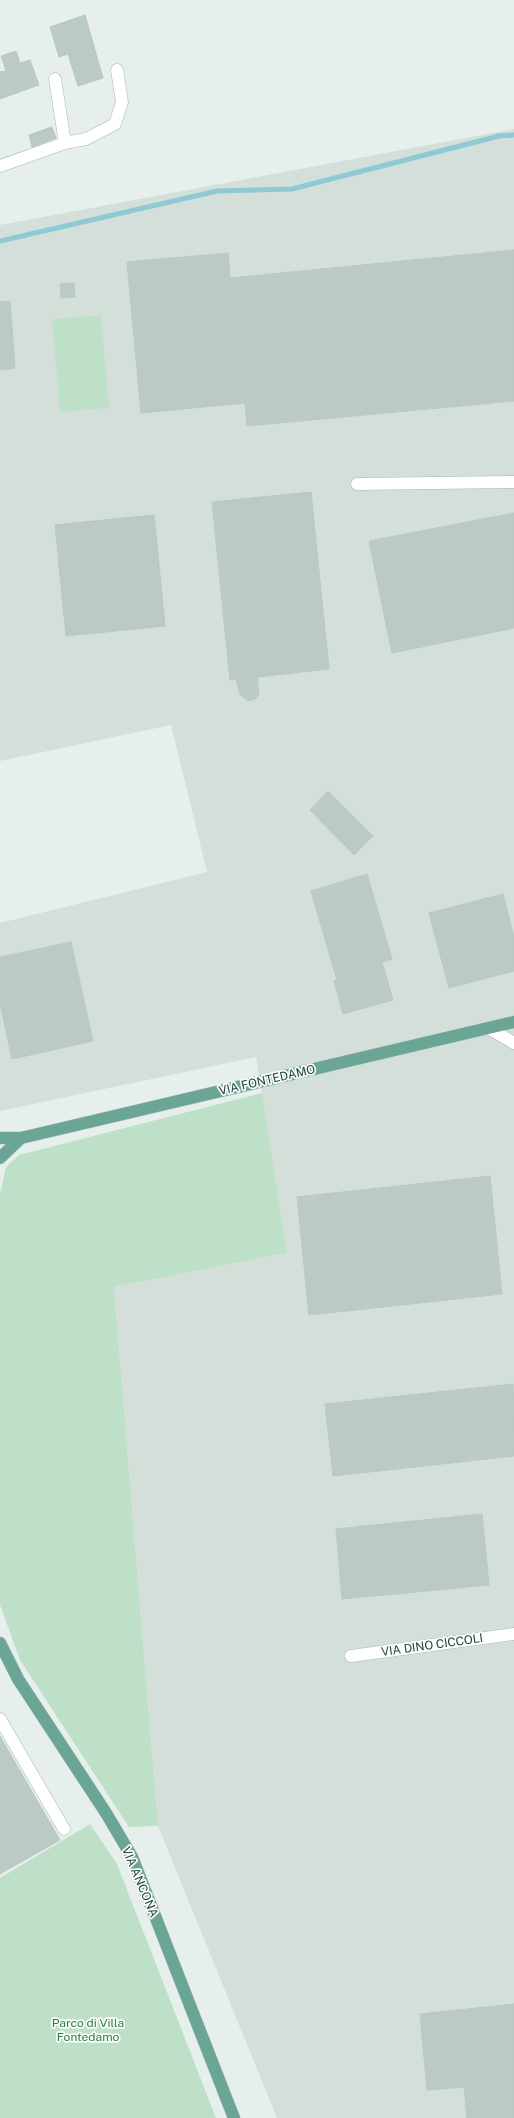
<svg xmlns="http://www.w3.org/2000/svg" width="514" height="2118" viewBox="0 0 514 2118" font-family="'Public Sans',sans-serif">
  <rect width="100%" height="100%" fill="#e6efeb"/>
  <path fill="#d4dfda" d="M514,129V2118H277L158,1826L114,1287L287,1253L256,1057L0,1111V923L207,872L171,725L0,761V225Z"/>
  <path fill="#bfe0c8" d="M101,315L109,408L60,412L52,319Z
    M262,1093L287,1253L114,1287L158,1826L129,1827L20,1660L0,1605V1194L6,1167L19,1155Z
    M90,1824L117,1864L216,2118H0V1878Z"/>
  <g fill="none" stroke-linecap="round" stroke-linejoin="round">
    <path stroke="#8ec9d4" stroke-width="5" d="M0,241L217,191L292,189L499,136L514,135"/>
  </g>
  <path fill="#bbcac4" stroke="#b8c9c2" d="M85,15L103,78L78,86L68,54L59,57L50,27Z
    M16,51L20,63L30,60L39,85L0,99V72L6,71L1,56Z
    M52,127L56,138L32,147L29,135Z
    M514,250V401L247,426L245,403L141,413L127,262L228,253L230,278Z
    M74,283L75,297L61,298L60,284Z
    M10,301L15,368L0,370V302Z
    M311,492L329,669L257,677L259,694L255,699L248,701L240,694L236,679L230,680L212,502Z
    M514,513V628L392,653L369,541Z
    M154,515L165,626L66,636L55,525Z
    M328,791L373,836L354,855L310,810Z
    M367,874L392,959L382,962L393,1000L343,1014L334,981L337,980L311,891Z
    M503,894L514,937V971L449,988L429,913Z
    M71,942L93,1041L12,1059L0,1003V957Z
    M490,1176L502,1294L309,1315L297,1197Z
    M513,1384L514,1456L333,1476L325,1404Z
    M482,1514L489,1585L342,1599L336,1529Z
    M0,1736L60,1840L0,1874Z
    M514,2004V2118H467L464,2087L427,2090L420,2014Z"/>
  <g fill="none" stroke-linecap="round" stroke-linejoin="round">
    <defs>
      <path id="minor" d="M55,79L65,143
        M0,166L65,143L86,139L115,124L122,102L117,70
        M357,484L514,482
        M488,1028L514,1043
        M351,1656L514,1634
        M0,1719L64,1829"/>
      <path id="major" d="M0,1138H21L514,1022
        M0,1158L21,1138
        M0,1643L18,1679L106,1813L132,1857L234,2118"/>
    </defs>
    <use href="#minor" stroke="#a8b8b2" stroke-width="13"/>
    <use href="#major" stroke="#c2cac8" stroke-width="13"/>
    <use href="#minor" stroke="#fff" stroke-width="12"/>
    <use href="#major" stroke="#6aa596" stroke-width="12"/>
  </g>
  <g text-anchor="middle" dominant-baseline="central" stroke-width="3.5" stroke-linejoin="round" paint-order="stroke">
    <g font-size="12" fill="#24423a" stroke="#f7fbf9">
      <text transform="translate(267 1080) rotate(-13)">VIA FONTEDAMO</text>
      <text transform="translate(432 1645) rotate(-8)">VIA DINO CICCOLI</text>
      <text transform="translate(140 1882) rotate(67)">VIA ANCONA</text>
    </g>
    <g font-size="12" fill="#2d7a4b" stroke="#f7fbf9">
      <text x="88" y="2023">Parco di Villa<tspan x="88" dy="14">Fontedamo</tspan></text>
    </g>
  </g>
</svg>
